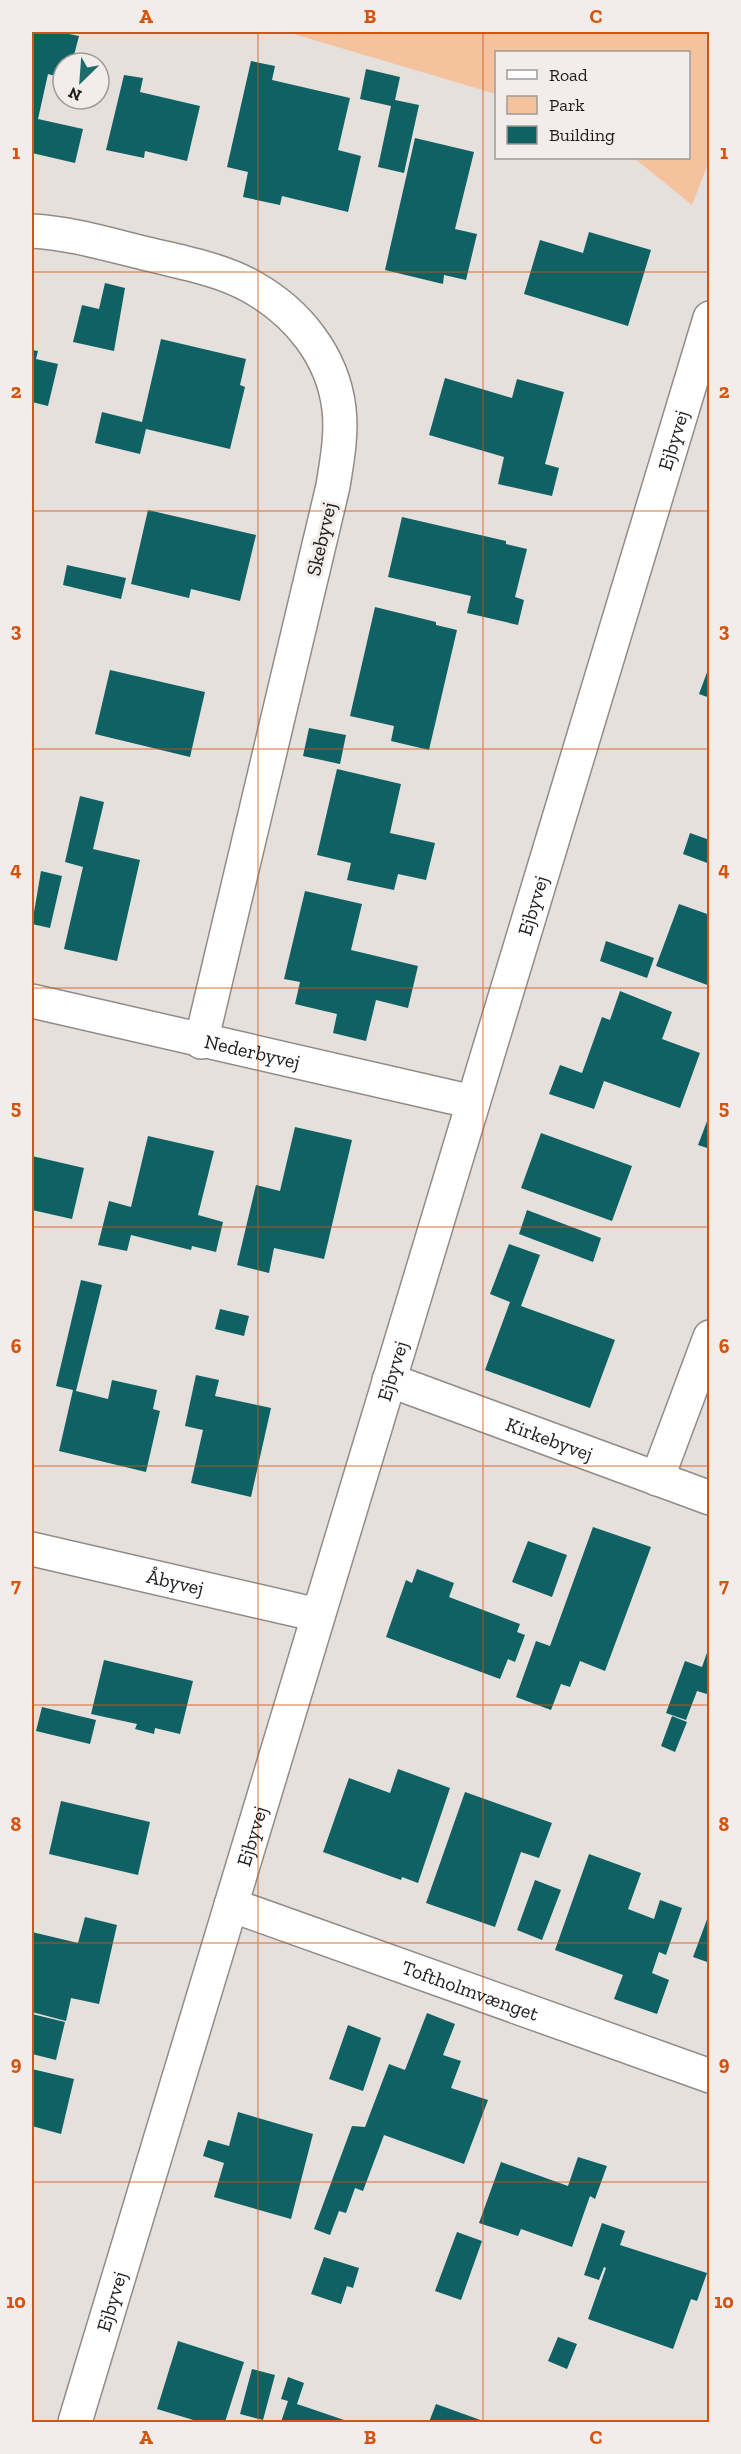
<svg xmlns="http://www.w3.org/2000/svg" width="741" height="2454" viewBox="0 0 741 2454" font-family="'Zilla Slab',serif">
  <rect width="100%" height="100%" fill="#e5e0dc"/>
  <path fill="#f5c29e" d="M287,32H709V161L692,205L634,158H688V52H496V94Z"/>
  <path fill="#0f6163" d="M32,32H59L79,36L72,63H63V78L48,74L38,119L83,129L75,163L32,153Z
    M251,61L275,66L272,80L350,98L338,150L361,156L348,212L282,196L280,205L243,197L248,172L227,167Z
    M366,69L400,77L395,100L419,105L404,173L378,167L391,106L360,99Z
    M124,75L143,78L140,92L200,106L187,161L145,151L144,158L106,150Z
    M415,138L474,152L455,229L477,234L466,280L444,275L443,284L385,270Z
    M589,232L651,250L628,326L524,294L540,240L583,253Z
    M105,283L125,288L114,351L73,342L82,305L99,309Z
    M161,339L246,359L240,385L245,387L230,449L146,429L140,454L95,443L102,412L142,422Z
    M32,350L38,351L36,359L58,364L48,406L32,402Z
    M445,378L512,398L517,379L564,392L545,464L559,468L552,496L498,484L504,457L429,435Z
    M148,510L256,535L240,601L191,589L189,598L131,584Z
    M402,517L506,541V544L527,549L515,597L524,600L518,625L467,613L471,596L388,577Z
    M67,565L126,578L121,599L63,585Z
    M375,607L436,622V625L457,630L429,750L391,741L394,726L350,716Z
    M709,667H710V698L699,694Z
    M110,670L205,692L190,757L95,734Z
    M309,728L346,735L340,764L303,756Z
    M337,769L401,784L390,833L435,843L426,880L398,874L394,890L347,880L351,863L317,855Z
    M80,796L104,802L93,849L140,860L117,961L64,949L83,867L65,862Z
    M710,832V864L683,854L690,833L707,839Z
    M41,871L62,876L50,928L32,924Z
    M305,891L362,904L351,950L418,966L408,1008L376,1000L366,1041L333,1033L337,1014L295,1004L300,982L284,979Z
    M679,904L710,915V986L656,966Z
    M606,941L654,958L647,978L600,961Z
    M620,991L672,1012L662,1039L700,1053L680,1108L604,1081L594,1109L549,1094L560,1065L582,1073L602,1017L610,1020Z
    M709,1116H710V1149L698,1145Z
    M295,1127L352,1140L324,1259L274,1248L269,1273L237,1265L256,1185L280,1191Z
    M541,1133L632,1166L612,1221L521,1188Z
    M148,1136L214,1151L198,1215L223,1222L216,1252L192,1246L191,1250L131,1235L127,1251L98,1245L109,1201L131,1207Z
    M32,1156L84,1168L72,1219L32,1210Z
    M527,1210L601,1238L593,1262L519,1234Z
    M509,1244L540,1255L521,1306L615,1340L590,1408L485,1370L510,1302L490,1294Z
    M81,1280L102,1285L76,1391L108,1399L112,1380L157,1390L153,1409L160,1411L146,1472L59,1451L73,1390L56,1386Z
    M220,1309L249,1316L244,1336L215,1329Z
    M196,1375L219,1380L215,1396L271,1408L251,1497L191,1483L203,1430L185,1426Z
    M593,1527L651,1547L605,1671L580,1661L570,1687L561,1684L551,1710L516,1697L536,1641L550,1646Z
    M528,1541L567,1555L552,1597L512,1582Z
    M417,1569L454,1583L449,1597L520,1624L517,1632L525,1635L515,1662L508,1659L500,1679L386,1637L406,1580L412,1583Z
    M709,1647L710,1695L697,1691L686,1720L666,1713L685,1661L702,1667Z
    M104,1660L193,1681L180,1734L155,1728L154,1734L135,1729L137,1724L91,1714Z
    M42,1707L96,1720L90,1744L36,1731Z
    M672,1716L687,1722L675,1752L661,1746Z
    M398,1769L450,1788L418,1883L402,1877L401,1880L323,1852L349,1778L390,1793Z
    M465,1792L552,1823L539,1858L521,1852L495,1927L426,1903Z
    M61,1801L150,1822L138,1875L49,1854Z
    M589,1854L641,1873L628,1909L654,1919L660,1900L682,1908L666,1955L659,1952L652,1973L669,1980L657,2014L614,1999L623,1975L555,1950Z
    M535,1880L561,1890L542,1940L517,1930Z
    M709,1914H710V1963L693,1957Z
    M85,1917L117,1925L99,2004L71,1998L66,2021L32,2012V1932L78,1943Z
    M427,2013L455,2024L443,2055L461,2061L451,2088L488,2100L464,2164L384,2135L363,2191L355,2188L346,2213L339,2211L330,2235L314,2229L352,2126L365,2127L389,2064L405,2070Z
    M32,2014L65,2022L56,2060L32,2054Z
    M348,2025L381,2038L363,2091L329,2079Z
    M32,2069L74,2079L61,2134L32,2126Z
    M238,2112L313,2134L291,2219L214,2197L224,2163L203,2156L208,2140L229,2146Z
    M578,2157L607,2166L595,2199L590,2196L572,2247L521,2229L518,2236L479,2223L501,2162L568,2186Z
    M602,2223L625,2231L620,2245L707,2273L697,2301L691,2299L673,2349L588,2319L606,2268L604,2267L599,2280L584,2275Z
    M457,2232L482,2241L461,2300L435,2291Z
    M324,2257L359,2268L353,2288L347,2286L341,2304L311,2294Z
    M558,2337L577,2344L567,2369L548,2361Z
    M178,2341L244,2362L225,2422H200L157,2409Z
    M252,2369L275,2375L263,2420L240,2414Z
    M288,2377L304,2383L297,2404L350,2422H281L288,2401L281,2399Z
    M436,2404L486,2422H429Z"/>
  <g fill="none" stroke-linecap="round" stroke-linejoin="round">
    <defs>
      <g id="minor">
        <path d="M32,231C72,233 113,246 152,255C185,263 223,270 252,287C297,312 333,356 339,409C342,434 337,461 333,486L201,1042"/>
        <path id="s1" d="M32,1001L473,1102"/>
        <path id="s2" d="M389,1380L710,1498"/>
        <path d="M657,1479L710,1337"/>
        <path id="s3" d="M32,1549L318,1615"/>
        <path id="s4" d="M231,1905L710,2076"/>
        <path id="s5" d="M75,2422L710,318"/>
      </g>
    </defs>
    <use href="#minor" stroke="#918c89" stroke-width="36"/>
    <use href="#minor" stroke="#fff" stroke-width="33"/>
  </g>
  <path fill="none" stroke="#d4530e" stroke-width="1.5" stroke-opacity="0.55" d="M258,32V2422M483,32V2422M32,272H710M32,511H710M32,749H710M32,988H710M32,1227H710M32,1466H710M32,1705H710M32,1943H710M32,2182H710"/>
  <g text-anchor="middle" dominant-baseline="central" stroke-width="6" stroke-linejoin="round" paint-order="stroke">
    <g font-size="20" fill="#1f1d1c" stroke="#f2edea">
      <text stroke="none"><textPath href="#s5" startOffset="2070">Ejbyvej</textPath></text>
      <text transform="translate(321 539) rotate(-77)">Skebyvej</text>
      <text stroke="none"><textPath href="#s5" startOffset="1584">Ejbyvej</textPath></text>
      <text stroke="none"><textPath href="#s1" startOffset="226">Nederbyvej</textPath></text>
      <text stroke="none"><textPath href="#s5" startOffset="1098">Ejbyvej</textPath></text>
      <text stroke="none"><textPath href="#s2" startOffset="171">Kirkebyvej</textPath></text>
      <text stroke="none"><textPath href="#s3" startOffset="147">Åbyvej</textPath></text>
      <text stroke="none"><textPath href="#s5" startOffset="612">Ejbyvej</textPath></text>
      <text stroke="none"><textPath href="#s4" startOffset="254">Toftholmvænget</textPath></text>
      <text stroke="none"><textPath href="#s5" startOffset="126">Ejbyvej</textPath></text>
    </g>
  </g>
  <rect width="741" height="2454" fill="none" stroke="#f2edea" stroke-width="66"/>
  <rect x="495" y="51" width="195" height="108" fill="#f2edea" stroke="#9e9a98" stroke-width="1.5"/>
  <rect x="507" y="70" width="30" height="9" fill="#ffffff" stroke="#9e9a98" stroke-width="1.5"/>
  <text x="549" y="81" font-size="18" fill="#1f1d1c">Road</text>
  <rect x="507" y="96" width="30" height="18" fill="#f5c29e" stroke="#9e9a98" stroke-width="1.5"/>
  <text x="549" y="111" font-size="18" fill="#1f1d1c">Park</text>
  <rect x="507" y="126" width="30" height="18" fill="#0f6163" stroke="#9e9a98" stroke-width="1.5"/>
  <text x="549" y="141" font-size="18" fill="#1f1d1c">Building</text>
  <g transform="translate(81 81) rotate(205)"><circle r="28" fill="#f2edea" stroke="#9e9a98" stroke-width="1.5"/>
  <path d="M0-4.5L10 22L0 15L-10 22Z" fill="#1e6b6c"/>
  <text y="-9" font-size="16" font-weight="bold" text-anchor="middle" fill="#1f1d1c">N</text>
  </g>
  <rect x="33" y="33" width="675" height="2388" fill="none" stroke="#d4530e" stroke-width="2"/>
  <g font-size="20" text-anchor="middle" font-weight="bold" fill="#d4530e">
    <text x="146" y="23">A</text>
    <text x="370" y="23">B</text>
    <text x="596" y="23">C</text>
    <text x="16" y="159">1</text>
    <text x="724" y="159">1</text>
    <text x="16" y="398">2</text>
    <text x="724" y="398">2</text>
    <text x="16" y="637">3</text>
    <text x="724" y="637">3</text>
    <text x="16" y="876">4</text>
    <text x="724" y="876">4</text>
    <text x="16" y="1114">5</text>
    <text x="724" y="1114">5</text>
    <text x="16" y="1353">6</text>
    <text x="724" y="1353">6</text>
    <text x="16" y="1592">7</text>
    <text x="724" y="1592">7</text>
    <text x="16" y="1831">8</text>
    <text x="724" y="1831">8</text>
    <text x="16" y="2070">9</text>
    <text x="724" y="2070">9</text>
    <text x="16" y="2308">10</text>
    <text x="724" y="2308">10</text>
    <text x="146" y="2444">A</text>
    <text x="370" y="2444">B</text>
    <text x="596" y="2444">C</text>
  </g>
</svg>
